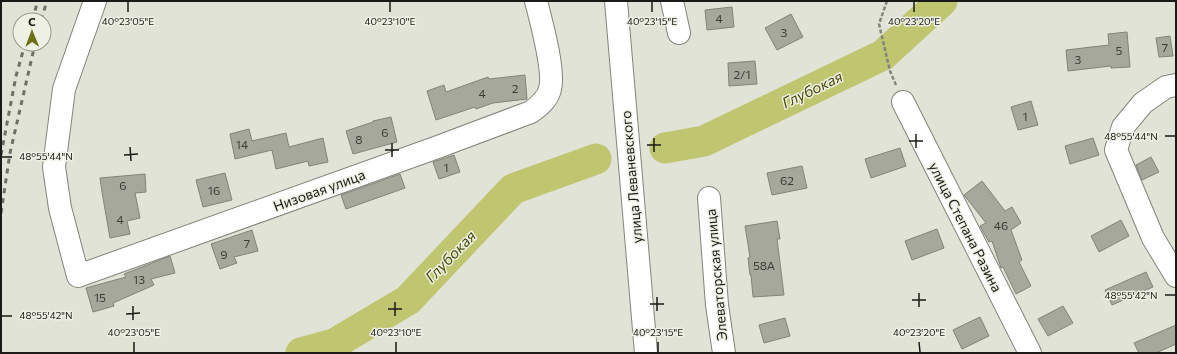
<svg xmlns="http://www.w3.org/2000/svg" width="1177" height="354" viewBox="0 0 1177 354" font-family="Commissioner,sans-serif">
  <rect width="100%" height="100%" fill="#e1e3d7"/>
  <g fill="none" stroke-linecap="round" stroke-linejoin="round">
    <path stroke="#c0c570" stroke-width="31" d="M665,148L704,141L883,55L942,1
      M301,353L334,344L408,300L513,189L596,159"/>
  </g>
  <path fill="#a6a89c" stroke="#828479" d="M732,7L734,27L707,30L705,10Z
    M791,14L803,37L777,50L765,28Z
    M1127,32L1130,67L1111,68V66L1068,71L1066,50L1109,45L1108,34Z
    M1170,36L1173,56L1159,57L1156,38Z
    M755,61L757,84L729,86L728,63Z
    M525,75L527,99L493,103L476,109L475,107L436,120L427,91L444,85L446,92L488,77L489,79Z
    M1031,101L1038,125L1018,130L1011,107Z
    M391,117L397,142L353,154L346,131L373,122V121Z
    M249,129L252,141L286,133L289,147L323,138L328,162L309,166L308,161L276,169L272,150L235,159L230,134Z
    M1093,138L1099,155L1070,164L1065,146Z
    M900,148L906,166L871,178L865,159Z
    M454,155L460,172L439,179L433,162Z
    M1151,157L1159,172L1142,180L1136,165Z
    M802,166L807,188L772,195L767,173Z
    M225,173L232,200L203,207L196,180Z
    M145,174L146,192L135,193L140,218L127,221L130,234L110,238L102,192L100,178Z
    M400,174L405,188L346,209L341,195Z
    M982,181L1005,211L1012,207L1021,223L1011,230L1022,260L1019,262L1031,286L1016,294L1003,267L1001,268L992,241L989,242L980,226L986,223L964,195Z
    M1121,220L1129,236L1099,252L1091,236Z
    M777,221L780,239H777L784,295L753,297L751,275H750L748,258L750,257L745,226Z
    M937,229L944,248L912,260L905,241Z
    M252,230L258,251L234,257L237,263L220,269L211,244Z
    M170,256L175,273L151,279L154,285L113,303L114,306L93,312L86,288L126,277L124,274Z
    M1146,272L1153,287L1112,305L1105,290Z
    M1063,306L1073,323L1048,336L1038,319Z
    M980,317L989,336L962,349L953,330Z
    M785,318L790,336L764,343L759,325Z
    M1176,325V344L1156,353H1139L1134,343Z"/>
  <g fill="none" stroke-linecap="round" stroke-linejoin="round">
    <defs>
      <path id="minor" d="M95,1L64,89L54,167L60,208L78,276L435,148L531,112C539,106 548,99 550,89C555,71 541,21 536,1
        M616,1L646,353
        M672,1L679,33
        M1176,85L1166,87L1143,103L1123,127L1116,150L1153,238L1176,276
        M903,102L1030,353
        M709,198L717,305L724,353"/>
    </defs>
    <use href="#minor" stroke="#838479" stroke-width="24"/>
    <path stroke="#83847c" stroke-width="2.5" stroke-dasharray="4 2" stroke-linecap="butt" d="M887,1L879,24L890,71L896,85"/>
    <use href="#minor" stroke="#fff" stroke-width="22"/>
    <path stroke="#6f7069" stroke-width="3" stroke-dasharray="5 5" stroke-linecap="butt" d="M32,20L38,1
      M41,20L47,1
      M1,155L16,76L25,44
      M1,213L10,153L35,44"/>
  </g>
  <path fill="none" stroke="#1a1a16" stroke-width="1.5" d="M128,2V12M390,2V12M652,2V12M914,2V12M916,134V148M1165,136H1175M654,138V152M909,141H923M392,143V157M647,145H661M130,147L131,161M385,150H399M124,155L138,154M2,157H12M919,293V307M1165,295H1175M657,297V311M912,300H926M395,302V316M650,304H664M133,306V320M388,309H402M126,314L140,313M2,316H12M134,342V352M396,342V352M658,342V352M919,342L920,352"/>
  <g text-anchor="middle" dominant-baseline="central" stroke-width="3" stroke-linejoin="round" paint-order="stroke">
    <g font-size="12" fill="#3d3e38">
      <text x="719" y="18">4</text>
      <text x="784" y="32">3</text>
      <text x="1165" y="47">7</text>
      <text x="1119" y="50">5</text>
      <text x="1078" y="59">3</text>
      <text x="742" y="74">2/1</text>
      <text x="515" y="88">2</text>
      <text x="482" y="93">4</text>
      <text x="1025" y="116">1</text>
      <text x="385" y="132">6</text>
      <text x="359" y="139">8</text>
      <text x="242" y="144">14</text>
      <text x="446" y="167">1</text>
      <text x="787" y="180">62</text>
      <text x="123" y="185">6</text>
      <text x="214" y="190">16</text>
      <text x="120" y="219">4</text>
      <text x="1001" y="225">46</text>
      <text x="247" y="243">7</text>
      <text x="224" y="254">9</text>
      <text x="764" y="265">58А</text>
      <text x="139" y="279">13</text>
      <text x="100" y="297">15</text>
    </g>
    <g font-size="14" fill="#1a1a16" stroke="#eff0e4">
      <text transform="translate(631 177) rotate(-95)">улица Леваневского</text>
      <text transform="translate(319 190) rotate(-20)">Низовая улица</text>
      <text transform="translate(966 227) rotate(63)">улица Степана Разина</text>
      <text transform="translate(716 275) rotate(-95)">Элеваторская улица</text>
    </g>
    <g font-size="15" font-style="italic" fill="#454803" stroke="#eff0e4">
      <text transform="translate(812 89) rotate(-26)">Глубокая</text>
      <text transform="translate(450 256) rotate(-46)">Глубокая</text>
    </g>
  </g>
  <g font-size="10" text-anchor="middle" fill="#1a1a16" stroke="#eff0e4" stroke-width="3" stroke-linejoin="round" paint-order="stroke">
    <text x="128" y="25">40°23'05"E</text>
    <text x="390" y="25">40°23'10"E</text>
    <text x="652" y="25">40°23'15"E</text>
    <text x="914" y="25">40°23'20"E</text>
    <text x="1131" y="140">48°55'44"N</text>
    <text x="46" y="160">48°55'44"N</text>
    <text x="1131" y="299">48°55'42"N</text>
    <text x="46" y="319">48°55'42"N</text>
    <text x="134" y="336">40°23'05"E</text>
    <text x="396" y="336">40°23'10"E</text>
    <text x="658" y="336">40°23'15"E</text>
    <text x="919" y="336">40°23'20"E</text>
  </g>
  <rect width="1177" height="354" fill="none" stroke="#1a1a16" stroke-width="4"/>
  <g transform="translate(32 32) rotate(359)"><circle r="19" fill="#eff0e4" stroke="#9a9a92"/>
  <path d="M0-3L7 15L0 10L-7 15Z" fill="#6d7015"/>
  <text y="-6" font-size="11" font-weight="bold" text-anchor="middle" fill="#1a1a16">С</text>
  </g>
</svg>
